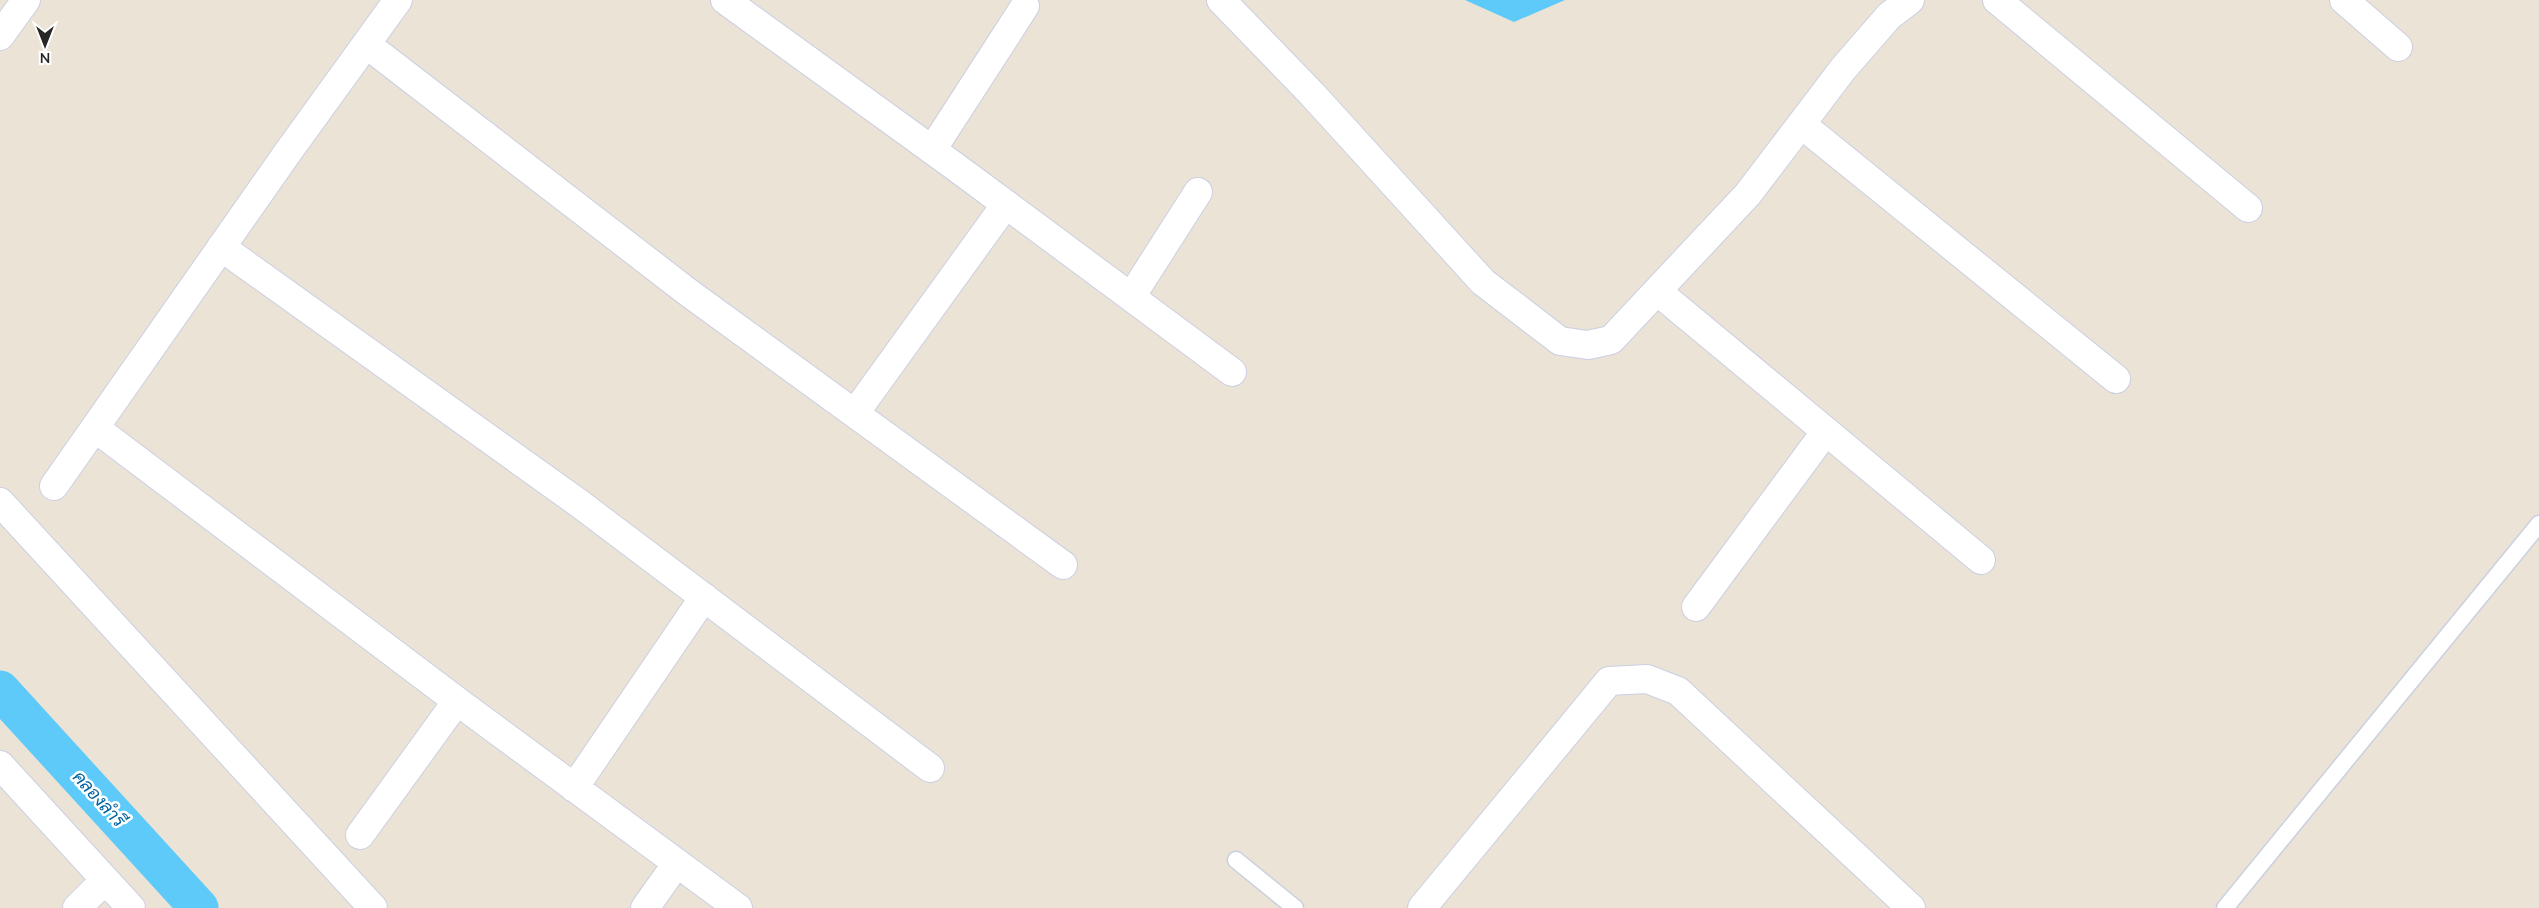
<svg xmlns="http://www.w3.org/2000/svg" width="2539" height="908" viewBox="0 0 2539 908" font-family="'Nunito Sans',Sarabun,sans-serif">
  <rect width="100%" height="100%" fill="#ebe3d6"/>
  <path fill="#5dcaf9" d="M1465,0H1565L1514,22Z"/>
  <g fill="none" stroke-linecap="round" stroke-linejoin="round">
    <path stroke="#5dcaf9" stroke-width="39" d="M0,690L199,908"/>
    <defs>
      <path id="service" d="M1236,860L1295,908
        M2225,908L2539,524"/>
      <path id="minor" d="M725,0L957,168L1232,372
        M1221,0L1312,94L1483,282L1560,341L1588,345L1611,340L1748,194L1843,69L1889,16L1910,0
        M1997,0L2248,208
        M2344,0L2398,47
        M0,36L26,0
        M366,44L689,293L1063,565
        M1801,124L2116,379
        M932,150L1025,6
        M221,247L580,504L930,768
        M1657,291L1981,560
        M1131,297L1198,192
        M855,413L1006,204
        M95,428L457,701L738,908
        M54,486L288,152L398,0
        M0,502L373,908
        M1696,607L1826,431
        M0,765L131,908
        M574,788L704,597
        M360,835L457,701
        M77,908L105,880
        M645,908L677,863
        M1422,908L1609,681L1647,679L1678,691L1911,908"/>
    </defs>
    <use href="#service" stroke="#cbcfe2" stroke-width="19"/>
    <use href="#minor" stroke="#cbcfe2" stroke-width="30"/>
    <use href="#service" stroke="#fff" stroke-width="16"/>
    <use href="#minor" stroke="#fff" stroke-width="28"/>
  </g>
  <g text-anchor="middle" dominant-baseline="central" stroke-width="5" stroke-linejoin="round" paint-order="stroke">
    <g font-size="18" font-style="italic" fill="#01639f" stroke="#fff">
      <text transform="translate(99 799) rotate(48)">คลองลำรี</text>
    </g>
  </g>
  <g transform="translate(45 45) rotate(180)" stroke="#ffffff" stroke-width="4" paint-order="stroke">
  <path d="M0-4L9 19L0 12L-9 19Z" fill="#262626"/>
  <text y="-8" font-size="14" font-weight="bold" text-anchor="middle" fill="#262626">N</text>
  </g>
</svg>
